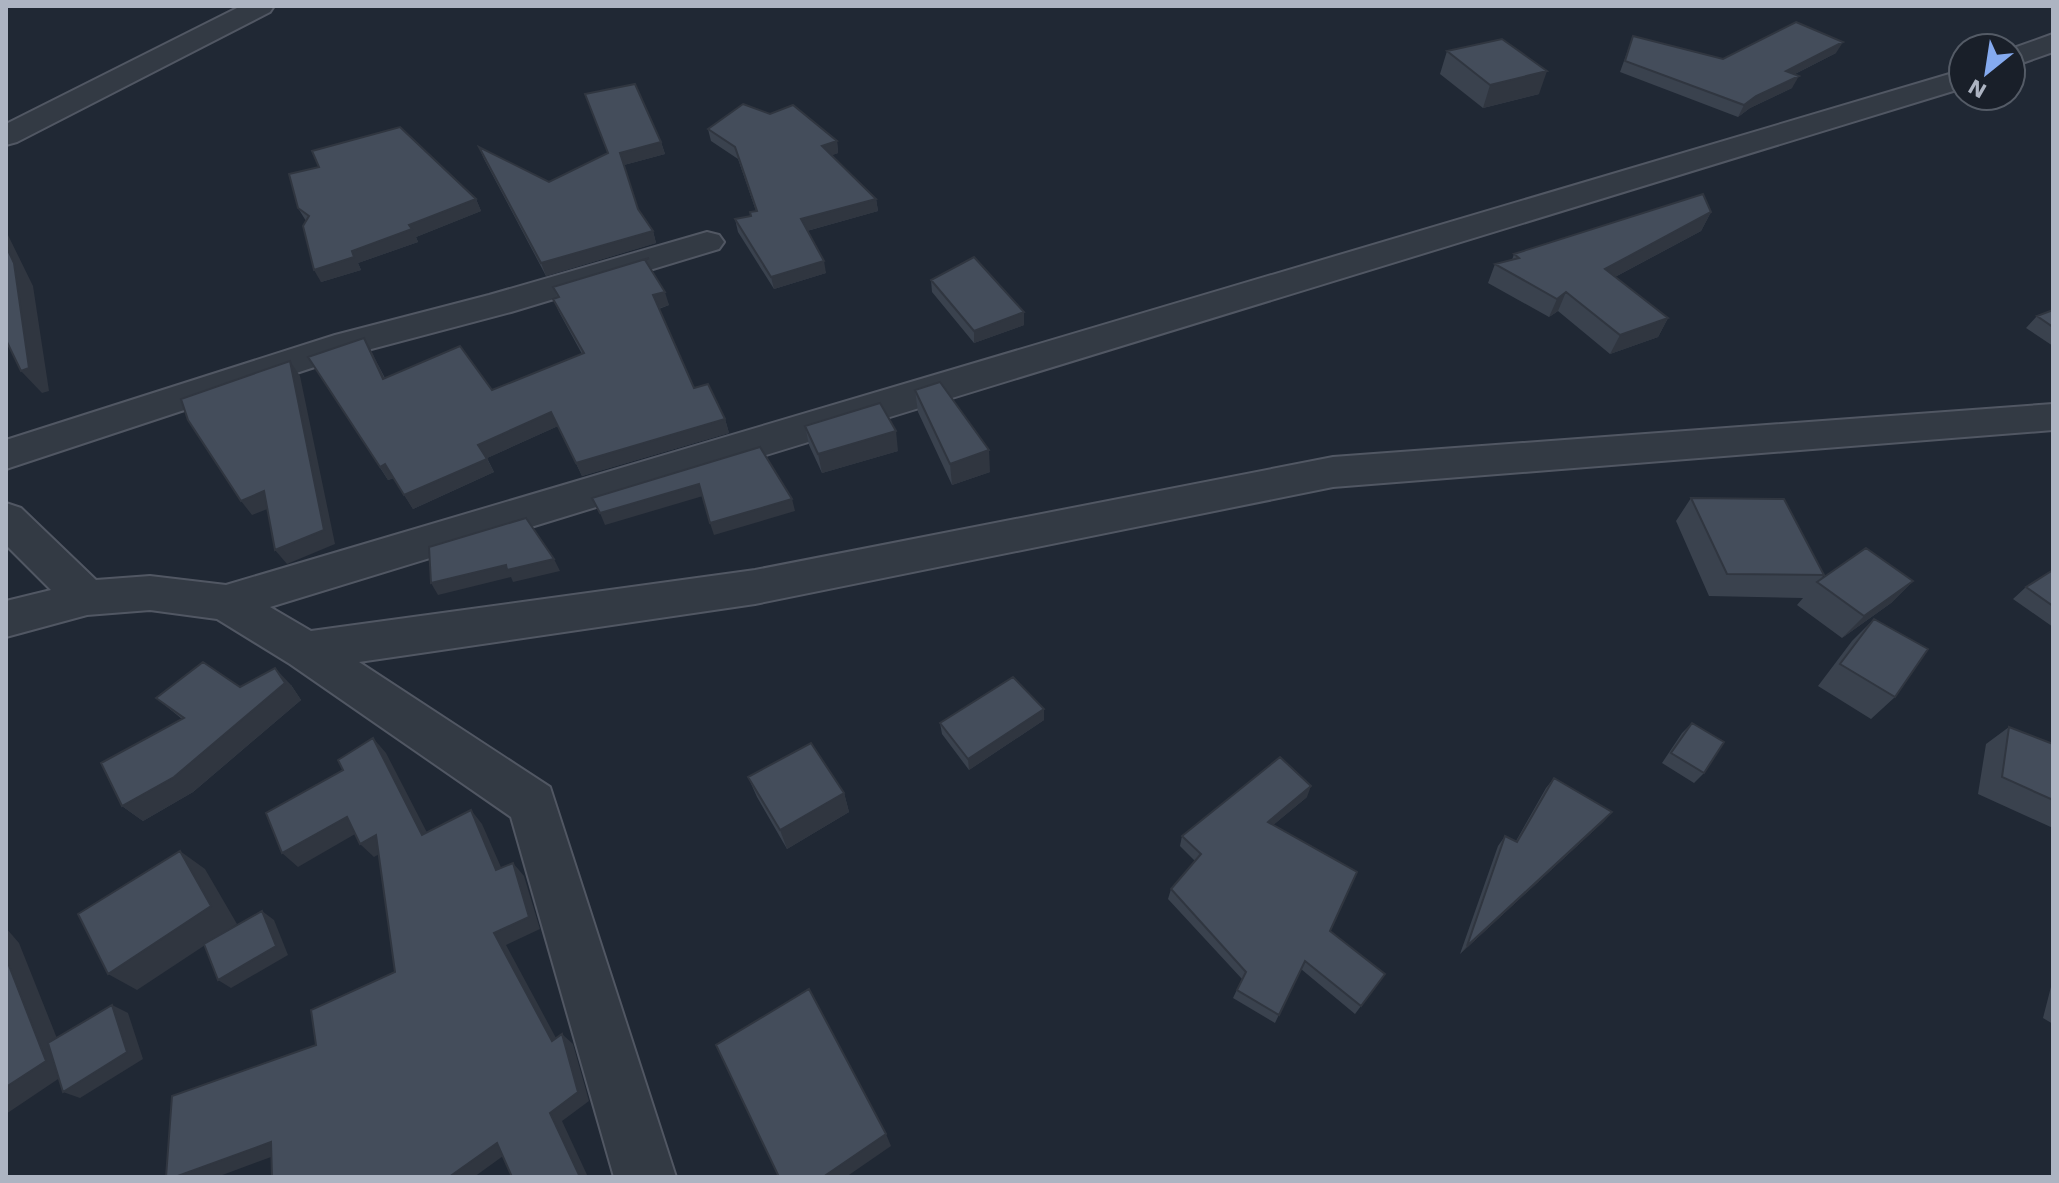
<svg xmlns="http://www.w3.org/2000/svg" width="2059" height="1183" viewBox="0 0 2059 1183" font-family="'Work Sans',sans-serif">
  <rect width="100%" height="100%" fill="#202834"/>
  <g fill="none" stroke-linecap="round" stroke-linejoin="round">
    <defs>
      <path id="minor" d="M241,6H274L270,12L17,142L6,145V124Z
        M2053,34V52L2011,67V49Z
        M1963,70V88L270,607L311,631L755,570L1333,457L2053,404V430L1333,487L755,604L359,662L550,787L676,1177H614L511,817L290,664L217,619L150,610L87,615L6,637V601L51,590L6,545V503L21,508L96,580L150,576L226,585Z
        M707,232L719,235L724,242L719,249L511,312L360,352L6,469V440L335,335L489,295Z"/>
    </defs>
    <use href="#minor" stroke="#515763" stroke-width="4"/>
    <use href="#minor" fill="#333a44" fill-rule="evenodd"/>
  </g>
  <path fill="#3a424e" d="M1633,36L1723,59L1836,53L1795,74L1792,88L1750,108L1738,117L1620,72Z
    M1447,51L1539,94L1483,108L1440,74Z
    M585,94L661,142L665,154L624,165L638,209L653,231L656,243L546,276L484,159L479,147L549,182L608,153Z
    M708,129L837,141L838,153L832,155L876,199L878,211L807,231L826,273L774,289L738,232L735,219L750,216L756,211L738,159L711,141Z
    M476,199L481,211L416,237L418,242L358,263L361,270L321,282L306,221L298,208Z
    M1711,212L1701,231L1615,277L1668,318L1658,337L1610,354L1558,311L1549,317L1488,283L1495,264L1512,260L1514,254Z
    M653,272L669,305L659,309L694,388L725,419L729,433L582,476L558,426L487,458L494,472L413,509L394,478L388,480L308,357L364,338L385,378L492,390L582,354L559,312L553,299L557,297L553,287Z
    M931,280L1024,312V325L974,343L932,292Z
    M2053,310V346L2026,328L2037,316Z
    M915,390L990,472L952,485L918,412Z
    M805,426L898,451L822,473L809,445Z
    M1691,498L1824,575L1820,580L1913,581L1891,603L1842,638L1797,605L1803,598L1709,596L1676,521Z
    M2053,570V627L2013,599L2026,587Z
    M1874,619L1895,697L1871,719L1818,686L1852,641Z
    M291,685L301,700L193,792L143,821L122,806L182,719L156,698L240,687Z
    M1044,709V720L969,770L942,734L940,723Z
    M1692,723L1704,773L1694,783L1662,763L1682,733Z
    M2009,727L2053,744V828L1978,794L1986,744Z
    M748,777L844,793L849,812L787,849L757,797Z
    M1554,778L1612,812L1603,822L1460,954L1498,846L1505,836L1516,841L1546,788Z
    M1307,797L1273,825L1330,931L1385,974L1355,1014L1301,969L1275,1023L1233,998L1242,979L1168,899L1171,889L1195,861L1180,846L1182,836Z
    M2053,979V1024L2043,1018Z"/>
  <path fill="#303640" d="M1843,42L1836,53L1779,82L1786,71Z
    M1547,71L1539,94L1483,108L1490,85Z
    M1799,76L1792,88L1750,108L1738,117L1744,105L1756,96Z
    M837,141L838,153L824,158L822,146Z
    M661,142L665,154L624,165L620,153Z
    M476,199L481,211L416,237L418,242L358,263L361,270L321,282L314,270L409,225Z
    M876,199L878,211L803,232L801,219Z
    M1711,212L1701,231L1596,287L1605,269Z
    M6,231L33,286L49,391L42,393L21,371L6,246Z
    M653,231L656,243L546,276L541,263Z
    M824,261L826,273L774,289L771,277Z
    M665,292L669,305L657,309L653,295Z
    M1566,292L1558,311L1549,317L1557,299Z
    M1024,312V325L974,343V331Z
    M1668,318L1658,337L1610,354L1620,335Z
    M364,338L372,352L391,393L383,379Z
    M290,361L300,376L335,544L287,564L275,550Z
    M551,412L558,426L485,459L478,445Z
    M725,419L729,433L582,476L576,463Z
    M896,431L898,451L822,473L818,454Z
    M989,450L990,472L952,485L950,464Z
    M487,459L494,472L413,509L404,495Z
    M385,464L394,478L388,480L380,467Z
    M699,484L703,496L605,525L600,513Z
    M264,491L275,506L252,515L241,501Z
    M792,499L795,511L714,535L710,523Z
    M554,559L560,571L513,582L511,577L438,595L431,583L506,565Z
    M1913,581L1891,603L1842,638L1864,616Z
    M275,668L291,685L301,700L193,792L143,821L122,806Z
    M1044,709V720L969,770L968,759Z
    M373,738L386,753L435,848L422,835Z
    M1311,786L1307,797L1265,832L1268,822Z
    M844,793L849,812L787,849L780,830Z
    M471,810L482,824L508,883L496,870Z
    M1612,812L1603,822L1460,954L1467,946Z
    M347,817L362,830L298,867L282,853Z
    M376,835L390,848L374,857L360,844Z
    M180,851L205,869L237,924L137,990L108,974Z
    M513,863L524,876L540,929L506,945L563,1051L552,1041L494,933Z
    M262,911L274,920L288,955L231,988L218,980Z
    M6,928L19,943L70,1071L6,1114Z
    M112,1005L128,1013L143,1059L80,1098L63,1092Z
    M562,1034L573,1044L589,1101L562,1121L588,1177H580L550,1113Z
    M886,1134L891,1146L846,1177H823Z
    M271,1142L290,1150L217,1177H175Z
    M497,1143L510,1151L474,1177H449Z"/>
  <path fill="#444d5b" stroke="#303640" stroke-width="2" d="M1796,22L1843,42L1786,71L1799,76L1756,96L1744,105L1625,61L1633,36L1723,59Z
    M1502,39L1547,71L1490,85L1447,51Z
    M635,84L661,142L620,153L638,209L653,231L541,263L479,147L549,182L608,153L585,94Z
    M743,104L770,114L793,105L837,141L822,146L876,199L801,219L824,261L771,277L735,219L751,216L750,212L757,211L735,147L708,129Z
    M400,127L476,199L409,225L412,229L352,251L354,257L314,270L303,226L309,216L298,208L289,174L319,167L312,151Z
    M1703,194L1711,212L1605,269L1668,318L1620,335L1566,292L1557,299L1495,264L1519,258L1514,254Z
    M6,246L14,263L29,368L21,371L6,340Z
    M974,257L1024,312L974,331L931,280Z
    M649,258L645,260L665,292L653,295L694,388L708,384L725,419L576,463L551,412L478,445L487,459L404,495L385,464L380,467L308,357L364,338L383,379L460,346L492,390L584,353L553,299L559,297L553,287Z
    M2053,310V327L2037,316Z
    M290,361L324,530L275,550L264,491L241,501L188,420L181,399Z
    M940,382L989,450L950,464L915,390Z
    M880,403L896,431L818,454L805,426Z
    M760,447L792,499L710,523L699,484L600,513L592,498Z
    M1691,498L1784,499L1824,575L1727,574Z
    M526,518L554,559L507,570L506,565L431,583L429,547Z
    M1866,548L1913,581L1864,616L1817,582Z
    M2053,570V606L2026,587Z
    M1874,619L1928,649L1895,697L1840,664Z
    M203,662L240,687L275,668L285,683L174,777L122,806L101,763L184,718L156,698Z
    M1013,677L1044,709L968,759L940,723Z
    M1692,723L1724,742L1704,773L1671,753Z
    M2009,727L2053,744V800L2002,777Z
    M373,738L422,835L471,810L496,870L513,863L529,917L494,933L552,1041L562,1034L578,1092L550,1113L580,1177H512L497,1143L449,1177H272L271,1142L175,1177H166L172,1096L316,1045L311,1010L395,972L376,835L360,844L347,817L282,853L266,813L343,770L338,760Z
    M811,743L844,793L780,830L748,777Z
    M1280,757L1311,786L1268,822L1357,872L1330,931L1385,974L1361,1006L1305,961L1279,1015L1237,990L1246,972L1171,889L1201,854L1182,836Z
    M1554,778L1612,812L1467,946L1505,836L1517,842Z
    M180,851L211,906L108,974L78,914Z
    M262,911L276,946L218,980L204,944Z
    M6,958L46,1061L6,1087Z
    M809,989L886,1134L823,1177H779L716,1045Z
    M112,1005L127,1052L63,1092L48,1043Z"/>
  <rect width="2059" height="1183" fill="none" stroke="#adb4c2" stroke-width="16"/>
  <g transform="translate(1987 72) rotate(210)"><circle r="38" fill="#191f29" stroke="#545b66" stroke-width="2"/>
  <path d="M0-6L14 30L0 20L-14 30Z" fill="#85aaef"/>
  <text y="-12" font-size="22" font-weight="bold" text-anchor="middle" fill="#adb4c2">N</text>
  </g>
</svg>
